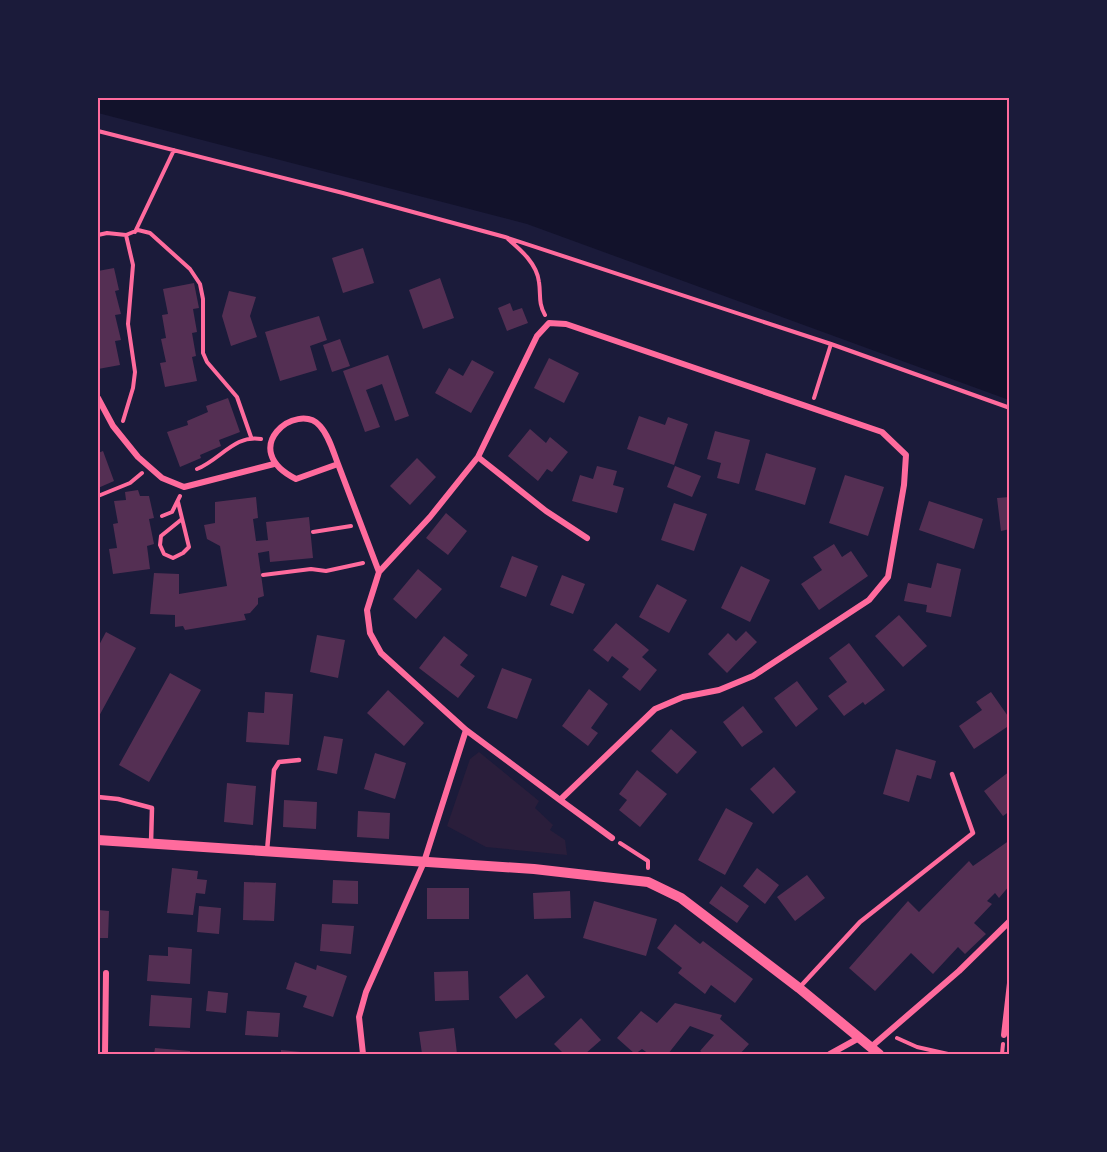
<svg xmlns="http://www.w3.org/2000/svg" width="1107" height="1152" viewBox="0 0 1107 1152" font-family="'Playfair Display',serif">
  <rect width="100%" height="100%" fill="#1b1b3a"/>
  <path fill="#2a1e3b" d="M479,752L539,801L535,808L553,825L550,830L565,840L567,855L486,847L447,826L470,759Z"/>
  <path fill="#12122b" d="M98,98H1009V400L527,224L98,113Z"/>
  <path fill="#542f53" d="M363,248L374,283L343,293L332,258Z
    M114,268L119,290L115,291L121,314L115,315L121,340L115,341L120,365L98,369V271Z
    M440,278L454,318L423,329L409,290Z
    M194,283L199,308L193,309L197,332L192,333L196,356L192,357L197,381L165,387L160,363L166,362L161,339L166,338L162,315L168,314L163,289Z
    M229,291L256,297L250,316L257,337L231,346L222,316Z
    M510,303L513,311L522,308L528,323L507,331L498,308Z
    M319,316L327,340L310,346L317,370L280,381L265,332Z
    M340,339L350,366L332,372L323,345Z
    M388,355L409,416L395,421L382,384L366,390L380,427L365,432L343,371Z
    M549,358L579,373L564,403L534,388Z
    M472,360L494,372L471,413L435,393L449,368L463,376Z
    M228,398L240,432L219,440L221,446L200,455L201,458L180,467L167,432L188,425L187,421L208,412L206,406Z
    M639,416L665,425L668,417L688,424L674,465L627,449Z
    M530,429L546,443L550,437L568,452L552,472L547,469L538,481L508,456Z
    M715,431L750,440L739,484L717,478L721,463L707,459Z
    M103,451L114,481L98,488V453Z
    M766,453L816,468L805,505L755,490Z
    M417,458L436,477L410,505L390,486Z
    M597,466L617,471L613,485L624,488L617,513L572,501L580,475L593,479Z
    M675,466L701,476L692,497L667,487Z
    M845,475L884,487L868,536L829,523Z
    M138,490L140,496H149L154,518L149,519L154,544L147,546L150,569L113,574L109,549L117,548L113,524L118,523L114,501L126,500L125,492Z
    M256,497L258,518L253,519L256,541L268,540L266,522L309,517L313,558L270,562L269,551L258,553L264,596L258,598V604L250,613L244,614L246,620L185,630L183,626L175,627V615L150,614L154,573L179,574V594L227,586L220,546L207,539L204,525L215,523V502Z
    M1010,497V529L1001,531L997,498Z
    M929,501L983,519L974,549L919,530Z
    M674,503L707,514L694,551L661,540Z
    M446,513L467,531L448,555L426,538Z
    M834,544L842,557L851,551L868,576L819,610L801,584L822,570L813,557Z
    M512,556L538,566L526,597L500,587Z
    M937,563L961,569L951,617L926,612L927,605L904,601L908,583L931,588Z
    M741,566L770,580L750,622L721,608Z
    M418,569L442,589L416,619L393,599Z
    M562,575L585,584L573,614L550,605Z
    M657,584L687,600L669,633L639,617Z
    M1007,595H1010V645H1007Z
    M899,615L927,646L903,667L875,636Z
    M616,623L649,650L642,657L657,670L640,691L622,677L629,669L612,656L608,662L593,650Z
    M746,631L757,642L727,673L708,654L728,633L736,641Z
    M106,632L136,648L98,718V647Z
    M317,635L345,640L338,678L310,672Z
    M444,636L468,655L460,665L475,676L458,698L419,668Z
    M849,643L885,690L865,705L863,702L844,716L828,696L847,682L829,658Z
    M502,668L532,679L517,719L487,708Z
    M170,673L201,690L149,782L119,765Z
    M797,681L818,709L796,727L774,698Z
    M589,689L608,704L591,728L598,733L588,746L562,726Z
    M388,690L424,723L404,746L367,713Z
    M265,692L293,694L289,745L246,742L248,712L264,713Z
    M991,692L1010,719V725L974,749L959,726L982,710L976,702Z
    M743,706L763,732L742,747L723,722Z
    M671,729L697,752L677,774L651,751Z
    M324,736L343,739L337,774L317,770Z
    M896,749L936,761L931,779L917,775L909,802L883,794Z
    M375,753L406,763L395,799L364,789Z
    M774,767L796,792L773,814L750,789Z
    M637,770L667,794L640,827L619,810L627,800L619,794Z
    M1010,771V811L1003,816L984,791Z
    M227,783L256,786L253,825L224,822Z
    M284,800L317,802L316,829L283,827Z
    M726,808L753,823L725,875L698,860Z
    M358,811L390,813L389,839L357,837Z
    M1010,840V885L999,898L995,893L987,901L992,904L974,923L986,934L965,954L958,947L933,974L911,953L875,991L849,968L908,901L919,912L969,861L973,866Z
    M172,868L198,871L197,879L207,880L205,894L196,893L193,915L167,913Z
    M757,868L779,885L765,904L743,886Z
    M807,875L825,898L795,921L777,897Z
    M333,880L358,881V904L332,903Z
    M244,882L276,883L274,921L243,920Z
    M721,886L749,906L737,923L709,903Z
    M427,888H469V919H427Z
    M570,891L571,918L534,919L533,893Z
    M594,901L657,919L646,956L583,938Z
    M199,906L221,908L219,934L197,932Z
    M98,910L109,911L108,938H98Z
    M322,924L354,926L351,954L320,951Z
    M675,924L700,944L703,941L753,979L735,1003L711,985L705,994L678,973L682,968L657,948Z
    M168,947L192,949L190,984L147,981L149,955L168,956Z
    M295,962L316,970L317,965L347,976L333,1017L303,1007L307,996L286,989Z
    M468,971L469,1000L435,1001L434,972Z
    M527,974L545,997L516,1019L499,997Z
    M208,991L228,993L226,1013L206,1011Z
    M151,995L192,998L190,1028L149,1026Z
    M675,1003L722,1015L720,1019L749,1044L740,1054H704L700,1051L714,1035L690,1026L668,1054H649L642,1049L635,1054L617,1038L641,1011L657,1023Z
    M247,1011L280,1013L278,1037L245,1035Z
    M581,1018L601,1040L585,1054H564L554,1044Z
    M454,1028L457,1054H422L419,1032Z
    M155,1048L190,1051V1054H154Z
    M281,1050L311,1053V1054H281Z"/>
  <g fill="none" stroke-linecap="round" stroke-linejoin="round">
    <path stroke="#ff6b9d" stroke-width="4" d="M98,131L343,193L505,237L831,344L1010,408
      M135,232L174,150
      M98,235L107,233L126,235L138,230L150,233L190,269L200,284L203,299V353L207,362L237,397L251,437
      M508,239C521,250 537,264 539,282C541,295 538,303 545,315
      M814,398L831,344
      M123,421L133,388L135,372L128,324L133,265L126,235
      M197,469C220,460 235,434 261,439
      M98,496L130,483L142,473
      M178,502L189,547L183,553L173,558L164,554L160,545L161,536L182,519
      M162,516L172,512L180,496
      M313,532L351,526
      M263,575L311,569L326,571L363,563
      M620,843L648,861V868
      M897,1038L917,1047L948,1054
      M1002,1054L1003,1044"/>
    <path stroke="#ff6b9d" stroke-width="4.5" d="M98,797L118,799L152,808L151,843
      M267,851L274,770L279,762L299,760
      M799,988L860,922L973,833L952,774"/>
    <path stroke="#ff6b9d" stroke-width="6" d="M549,323L566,324L882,432L906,455L904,485L888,577L869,600L753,676L719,690L683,697L655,709L560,800L466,730L381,653L370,633L367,610L379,572L430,517L478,457L537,336Z
      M98,398L113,426L138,457L162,478L184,487L274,464
      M478,457L546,511L587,538
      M338,464C333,451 329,436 320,426C297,400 236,449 296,479L338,464L379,572
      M560,800L612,838
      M1004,1035L1010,983
      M871,1047L959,971L1010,921
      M105,1054L106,973
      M363,1054L359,1017L366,992L424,862L466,730
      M830,1054L859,1038"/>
    <path stroke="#ff6b9d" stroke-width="10" d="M98,840L534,869L648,882L681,898L799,988L879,1054"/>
  </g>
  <rect width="1107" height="1152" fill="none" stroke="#1b1b3a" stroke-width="198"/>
  <rect x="99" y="99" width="909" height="954" fill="none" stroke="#ff6b9d" stroke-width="2"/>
</svg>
